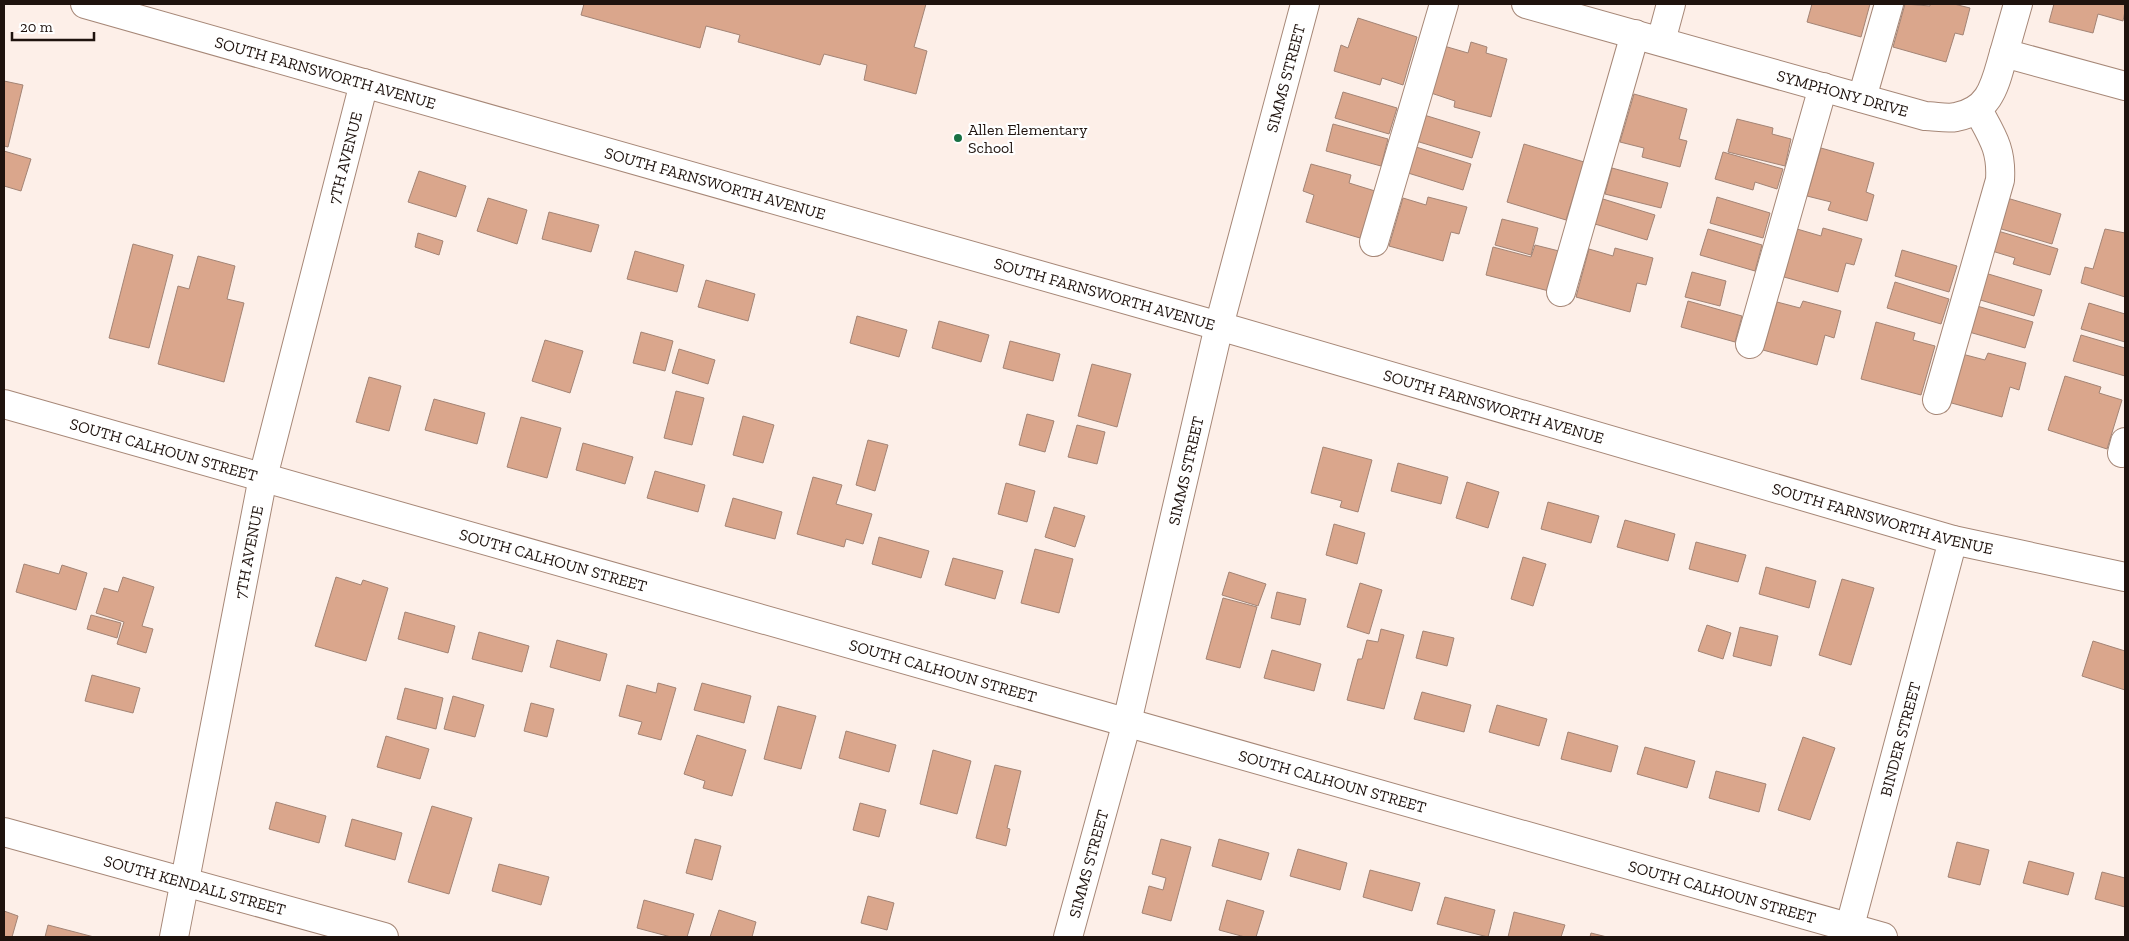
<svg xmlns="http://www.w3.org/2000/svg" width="2129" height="941" viewBox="0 0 2129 941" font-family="'Zilla Slab',serif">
  <rect width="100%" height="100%" fill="#fdefe8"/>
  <path fill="#daa68c" stroke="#a38475" d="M584,4H926L914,47L927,51L916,94L864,80L867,65L824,54L820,65L738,42L740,35L706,26L700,48L581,15Z
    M1812,4H1870L1861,37L1807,22Z
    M1905,4L1930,6V4H1954L1970,8L1963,35L1955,33L1946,62L1893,47Z
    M2054,4H2125V11L2123,21L2098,14L2093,33L2049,22Z
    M1358,18L1417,37L1403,85L1382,78L1380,85L1334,71L1341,45L1348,48Z
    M1471,42L1487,47L1486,53L1507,59L1491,117L1454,107L1455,101L1431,93L1444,46L1468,53Z
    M4,81L23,85L8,147L4,146Z
    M1343,92L1397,108L1389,134L1335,118Z
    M1634,94L1687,109L1679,139L1687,141L1680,167L1642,157L1644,148L1620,142Z
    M1424,115L1480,132L1472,158L1416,141Z
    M1737,119L1773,128L1772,134L1791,139L1785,166L1728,152Z
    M1333,124L1388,139L1381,166L1326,151Z
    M1524,144L1584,162L1566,220L1507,202Z
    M1416,147L1471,164L1463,190L1408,173Z
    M1821,148L1874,163L1866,192L1874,195L1867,221L1828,210L1831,202L1807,196Z
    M4,151L31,159L21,191L4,186Z
    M1723,152L1783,169L1777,189L1755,182L1753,190L1715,179Z
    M1311,164L1351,175L1349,183L1375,191L1360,238L1306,222L1314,195L1303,191Z
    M1612,168L1668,183L1661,208L1605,194Z
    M419,171L466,186L456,217L408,202Z
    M1428,197L1467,207L1459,234L1451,232L1443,261L1389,246L1403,198L1426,205Z
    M1717,197L1770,213L1763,238L1710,223Z
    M488,198L527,210L517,244L477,231Z
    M2007,198L2061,214L2052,244L1998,228Z
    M1603,199L1655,215L1647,240L1595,224Z
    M549,212L599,225L591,252L542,239Z
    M1502,219L1538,228L1531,255L1495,245Z
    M1823,228L1862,239L1854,265L1846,263L1838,292L1784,277L1797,229L1821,236Z
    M1708,229L1762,245L1755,271L1700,255Z
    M2105,229L2125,233V297L2081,283L2085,267L2093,269Z
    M1998,231L2058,249L2050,275L2013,264L2015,258L1992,251Z
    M418,233L443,241L439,255L415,247Z
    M133,244L173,255L149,348L109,338Z
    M1535,245L1559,251L1549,291L1486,275L1493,247L1531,257Z
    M1615,248L1653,258L1646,285L1637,283L1630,312L1576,297L1589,249L1613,256Z
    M1902,250L1957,266L1949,292L1895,276Z
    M635,251L684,265L677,292L627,279Z
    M198,256L235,266L227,299L244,303L224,382L158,364L178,286L189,289Z
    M1692,272L1726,281L1720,306L1685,297Z
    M1985,273L2042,290L2034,316L1977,299Z
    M706,280L755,294L748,321L698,307Z
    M1895,282L1949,299L1941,324L1887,308Z
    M1688,301L1742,316L1735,342L1681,327Z
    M1803,301L1841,311L1834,338L1825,335L1817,365L1763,350L1777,302L1800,308Z
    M2089,303L2125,314V342L2081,329Z
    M1977,306L2033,322L2025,348L1969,332Z
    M857,316L907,330L899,357L850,343Z
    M939,321L989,335L981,362L932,348Z
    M1876,322L1915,333L1913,340L1935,346L1921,395L1861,379Z
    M641,332L673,341L665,371L633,363Z
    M2081,335L2125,348V376L2073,361Z
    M545,340L583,351L570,393L532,381Z
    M1010,341L1060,354L1053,381L1003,368Z
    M679,349L715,360L708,384L672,373Z
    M1988,353L2026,363L2019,390L2010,387L2002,417L1948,402L1962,354L1985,360Z
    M1092,364L1131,374L1117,427L1078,416Z
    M2065,376L2101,387L2099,393L2122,400L2107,449L2048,430Z
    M369,377L401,386L389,431L356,422Z
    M676,391L704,398L692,445L664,438Z
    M434,399L485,413L477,444L425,430Z
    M1027,414L1054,421L1045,452L1019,445Z
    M743,416L774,425L763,463L733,455Z
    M521,417L561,428L547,478L507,467Z
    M1077,425L1105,432L1097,464L1068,457Z
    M868,440L888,445L875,491L856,485Z
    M583,443L633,457L625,484L576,470Z
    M1323,447L1372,460L1358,512L1340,507L1342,501L1311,493Z
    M1398,463L1448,477L1441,504L1391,491Z
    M655,471L705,485L698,512L647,498Z
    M813,477L842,485L836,504L872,514L863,544L846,539L844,547L797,534Z
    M1467,482L1499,492L1488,528L1456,518Z
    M1006,483L1035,491L1027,522L998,514Z
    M733,498L782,512L775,539L725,526Z
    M1548,502L1599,516L1591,543L1541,529Z
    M1054,507L1085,516L1075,547L1045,537Z
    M1625,520L1675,534L1668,561L1617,547Z
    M1334,524L1365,533L1357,564L1326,555Z
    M879,537L929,551L921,578L872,564Z
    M1696,542L1746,555L1738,582L1689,569Z
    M1035,549L1073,559L1059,613L1021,603Z
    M1523,557L1546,564L1533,606L1511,599Z
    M953,558L1003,571L995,599L945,585Z
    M24,564L59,574L62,565L87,573L76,610L16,592Z
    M1766,567L1816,581L1809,608L1759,594Z
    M1229,572L1266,584L1258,606L1222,595Z
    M123,577L154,587L142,626L153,629L146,653L117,644L124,622L96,613L104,588L118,592Z
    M336,577L361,585L363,580L388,588L366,661L315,646Z
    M1842,579L1874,588L1851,665L1819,655Z
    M1360,583L1382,590L1369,634L1347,627Z
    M1277,592L1306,599L1300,625L1271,618Z
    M1223,598L1257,607L1240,668L1206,659Z
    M405,612L455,626L448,653L398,639Z
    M91,615L121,623L117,638L87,629Z
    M1707,625L1731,633L1723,659L1698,651Z
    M1740,627L1778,636L1771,666L1733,656Z
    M1381,629L1404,635L1384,709L1347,700L1358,659H1362L1367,640L1378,642Z
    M1423,631L1454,638L1447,666L1416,658Z
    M479,632L529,646L522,672L472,659Z
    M557,640L607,654L600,681L550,667Z
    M2093,641L2125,651V690L2082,676Z
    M1272,650L1321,664L1314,691L1264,678Z
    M92,675L140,688L133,713L85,701Z
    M658,683L676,688L661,740L638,734L642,722L619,716L627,685L656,693Z
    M702,683L751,696L744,723L694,710Z
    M405,688L443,698L436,729L397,719Z
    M1422,692L1471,705L1464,732L1414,719Z
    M453,696L484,705L475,737L444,729Z
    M531,703L554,709L547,737L524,731Z
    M1497,705L1547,719L1539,746L1489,732Z
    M778,706L816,716L801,769L764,759Z
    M846,731L896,745L889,772L839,758Z
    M1568,732L1618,746L1611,772L1561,759Z
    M697,735L746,750L732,796L703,788L705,781L684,774Z
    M386,736L429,749L420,779L377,767Z
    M1803,737L1835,748L1810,820L1778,810Z
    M1645,747L1695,761L1687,788L1637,774Z
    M933,750L971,761L957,814L920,804Z
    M995,765L1021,771L1007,828L1010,829L1006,846L976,838Z
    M1716,771L1766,784L1759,812L1709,798Z
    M276,802L326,816L319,843L269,829Z
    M860,803L886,810L879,837L853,830Z
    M432,806L472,818L449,894L408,882Z
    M352,819L402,833L395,860L345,846Z
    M695,839L721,846L712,880L686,873Z
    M1161,839L1191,847L1171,921L1142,913L1149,886L1163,890L1166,878L1152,874Z
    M1219,839L1269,853L1261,880L1212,866Z
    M1957,842L1989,850L1980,885L1948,877Z
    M1298,849L1347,863L1340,890L1290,876Z
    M2029,861L2074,873L2068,895L2023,883Z
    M499,864L549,877L541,905L492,891Z
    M1370,870L1420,883L1412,911L1363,897Z
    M2102,872L2125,878V907L2095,899Z
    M868,896L894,903L887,930L861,923Z
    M1445,897L1495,910L1488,937L1437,924Z
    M644,900L694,914L687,937H671L637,928Z
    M1227,900L1264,911L1256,937H1245L1219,930Z
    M719,910L756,922L752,937H710Z
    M4,911L18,916L12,937H4Z
    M1514,912L1565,925L1561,937H1508Z
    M48,925L94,937H45Z
    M1591,933L1607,937H1590Z"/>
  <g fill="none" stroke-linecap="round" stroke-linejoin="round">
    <defs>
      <g id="minor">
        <path id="s1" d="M85,4L1219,326L1953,540L2125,577"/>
        <path id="s2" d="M1526,4L1925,116C1935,116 1947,119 1956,117C1992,110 1995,83 2004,53L2125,86"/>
        <path d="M1661,41L1671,4"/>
        <path d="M2004,53L2018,4"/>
        <path d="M1862,98L1889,4"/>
        <path d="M1374,242L1444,4"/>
        <path d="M1561,292L1635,34"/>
        <path d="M1750,344L1823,87"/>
        <path d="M1937,400L2000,180C2002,149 1992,136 1978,110"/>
        <path id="s3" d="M4,404L1883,937"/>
        <path d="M2122,453L2125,442"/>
        <path id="s4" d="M4,832L384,937"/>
        <path id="s5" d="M174,937L263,477L364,83"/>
        <path id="s6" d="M1068,937L1127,722L1219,326L1305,4"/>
        <path id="s7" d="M1847,937L1953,540"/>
      </g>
    </defs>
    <use href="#minor" stroke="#a68777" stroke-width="30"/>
    <use href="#minor" stroke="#fff" stroke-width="28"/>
  </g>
  <circle fill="#197144" stroke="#fff" stroke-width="2" cx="958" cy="138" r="5"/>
  <g text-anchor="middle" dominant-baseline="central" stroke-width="4.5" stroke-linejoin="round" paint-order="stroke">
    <g font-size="16" fill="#1f130e" stroke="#fff">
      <text stroke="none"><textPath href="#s1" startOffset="250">SOUTH FARNSWORTH AVENUE</textPath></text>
      <text stroke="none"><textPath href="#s6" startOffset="886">SIMMS STREET</textPath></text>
      <text stroke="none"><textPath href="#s2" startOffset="329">SYMPHONY DRIVE</textPath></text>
      <text stroke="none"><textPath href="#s5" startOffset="798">7TH AVENUE</textPath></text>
      <text stroke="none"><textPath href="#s1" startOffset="655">SOUTH FARNSWORTH AVENUE</textPath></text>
      <text stroke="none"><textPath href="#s1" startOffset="1060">SOUTH FARNSWORTH AVENUE</textPath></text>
      <text stroke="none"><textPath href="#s1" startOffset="1465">SOUTH FARNSWORTH AVENUE</textPath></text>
      <text stroke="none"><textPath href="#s3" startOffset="166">SOUTH CALHOUN STREET</textPath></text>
      <text stroke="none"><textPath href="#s6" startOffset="481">SIMMS STREET</textPath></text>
      <text stroke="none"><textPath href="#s1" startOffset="1870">SOUTH FARNSWORTH AVENUE</textPath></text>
      <text stroke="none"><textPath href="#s5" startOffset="392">7TH AVENUE</textPath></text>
      <text stroke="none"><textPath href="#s3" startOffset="571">SOUTH CALHOUN STREET</textPath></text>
      <text stroke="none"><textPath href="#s3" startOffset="976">SOUTH CALHOUN STREET</textPath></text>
      <text stroke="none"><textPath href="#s7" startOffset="205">BINDER STREET</textPath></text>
      <text stroke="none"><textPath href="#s3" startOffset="1381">SOUTH CALHOUN STREET</textPath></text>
      <text stroke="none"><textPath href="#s6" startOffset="76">SIMMS STREET</textPath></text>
      <text stroke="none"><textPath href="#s4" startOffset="198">SOUTH KENDALL STREET</textPath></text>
      <text stroke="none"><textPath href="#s3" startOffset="1786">SOUTH CALHOUN STREET</textPath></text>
    </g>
    <g font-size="16" fill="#1f130e" stroke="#fff" text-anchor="start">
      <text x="968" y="129">Allen Elementary<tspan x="968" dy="18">School</tspan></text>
    </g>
  </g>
  <rect width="2129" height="941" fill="none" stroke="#1f130e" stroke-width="10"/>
  <path d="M12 32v8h82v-8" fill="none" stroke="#1f130e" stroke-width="2.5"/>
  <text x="20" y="32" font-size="15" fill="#1f130e" stroke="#ffffff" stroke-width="4" paint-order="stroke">20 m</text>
</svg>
